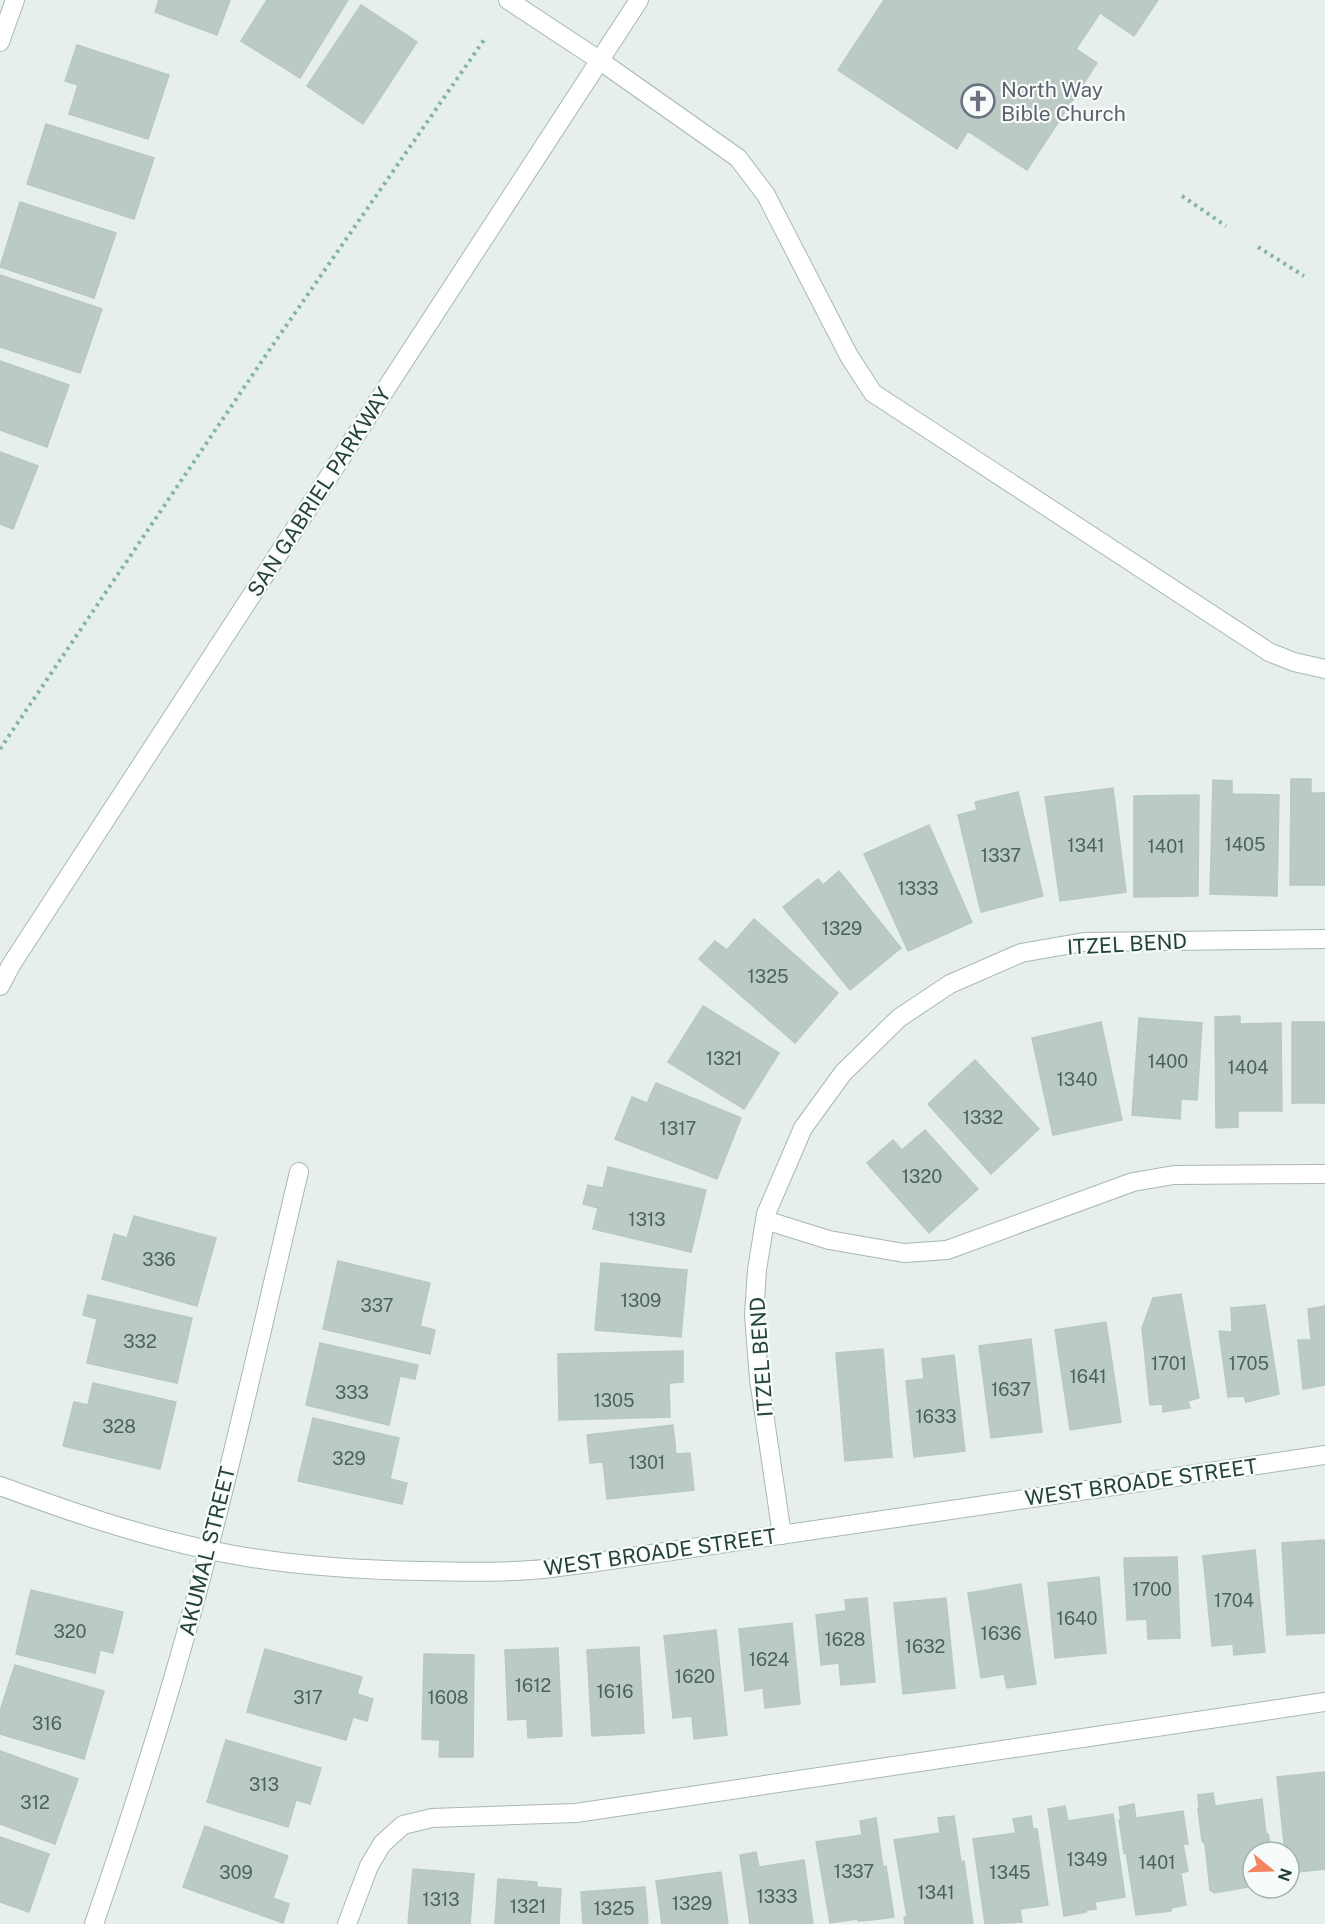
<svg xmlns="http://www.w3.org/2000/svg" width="1325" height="1924" viewBox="0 0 1325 1924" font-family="'Public Sans',sans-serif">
  <rect width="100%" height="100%" fill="#e6efeb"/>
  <path fill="#bbcac4" stroke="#b8c9c2" stroke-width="1.5" d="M159,0H230L217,35L155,12Z
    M267,0H348L300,78L241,41Z
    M884,0H1158L1134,36L1100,13L1076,49L1097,63L1027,170L968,131L957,149L838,70Z
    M361,5L417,42L363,124L307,86Z
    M77,45L169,75L148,139L69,114L78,85L65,81Z
    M46,124L154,158L134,219L27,184Z
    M20,202L116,233L94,298L0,267Z
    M0,275L102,309L80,373L0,347Z
    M0,361L69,385L47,447L0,430Z
    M0,452L38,466L13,529L0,524Z
    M1291,779H1311V793H1325V885H1290Z
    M1213,780L1232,781V794L1279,795L1277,896L1210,894Z
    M1113,788L1126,892L1060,901L1045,797Z
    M1018,792L1043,896L981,912L958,815L977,810L975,802Z
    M1199,795L1198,896L1134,897V796Z
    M929,825L972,922L908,951L864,854Z
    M839,871L901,948L850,990L783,907L818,879L823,885Z
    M754,919L838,993L795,1043L699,959L715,941L727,950Z
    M703,1006L779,1053L744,1109L668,1062Z
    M1240,1016V1024L1281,1023L1282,1111H1238V1127L1216,1128L1215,1017Z
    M1139,1018L1202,1023L1197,1100L1181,1099L1180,1119L1132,1115Z
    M1101,1022L1122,1120L1053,1135L1032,1038Z
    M1292,1022H1325V1103H1292Z
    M975,1060L1039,1129L991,1174L928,1104Z
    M656,1083L741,1118L717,1179L615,1139L632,1097L647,1103Z
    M925,1130L978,1189L929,1233L867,1163L893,1140L902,1150Z
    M608,1167L706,1190L691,1252L593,1229L598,1208L583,1204L588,1185L603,1188Z
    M134,1216L216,1238L197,1306L102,1279L114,1234L127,1238Z
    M338,1261L430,1283L420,1326L435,1330L430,1354L323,1329Z
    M601,1263L687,1270L681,1337L595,1330Z
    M1181,1294L1199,1398L1188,1401L1190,1408L1163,1412V1404L1150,1405L1142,1328L1153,1298Z
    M88,1295L192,1318L177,1383L87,1363L97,1319L83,1315Z
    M1265,1305L1279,1394L1246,1402L1244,1396L1228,1397L1219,1331L1232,1332L1231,1308Z
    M1325,1306V1385L1303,1389L1298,1340H1311L1308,1309Z
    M1106,1322L1121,1422L1070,1430L1055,1330Z
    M1031,1339L1042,1432L991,1438L979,1346Z
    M320,1343L418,1365L415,1379L400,1376L389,1425L306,1405Z
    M883,1349L892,1457L845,1461L836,1353Z
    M683,1351V1382L669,1383L670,1417L559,1420L558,1354Z
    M954,1355L965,1451L914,1457L906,1381L924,1379L922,1359Z
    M93,1383L176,1402L160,1469L63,1446L74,1402L88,1405Z
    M313,1418L399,1438L390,1479L407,1483L402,1504L298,1481Z
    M673,1425L676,1454L690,1453L694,1490L607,1499L603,1462L590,1463L587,1435Z
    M1325,1540V1633L1287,1635L1282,1543Z
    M1255,1550L1265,1652L1234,1655L1233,1644L1212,1646L1203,1556Z
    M1177,1557L1180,1638L1148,1639L1147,1619L1127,1620L1124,1558Z
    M1099,1577L1106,1653L1055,1658L1048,1583Z
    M1021,1584L1036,1684L1007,1688L1004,1674L981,1678L968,1593Z
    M31,1590L123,1612L113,1653L100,1650L95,1673L16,1654Z
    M867,1598L875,1682L841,1685L839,1663L821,1665L816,1615L846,1611L845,1600Z
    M946,1598L955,1688L903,1694L894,1603Z
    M792,1623L800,1704L765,1708L763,1688L745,1691L739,1629Z
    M716,1630L727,1735L694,1739L692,1716L673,1718L664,1636Z
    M639,1647L644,1733L592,1736L587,1650Z
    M558,1648L562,1736L528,1738L527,1719L508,1720L505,1650Z
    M265,1649L362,1677L357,1694L373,1699L367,1721L353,1717L346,1740L247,1712Z
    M424,1654L474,1655L473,1757H439L440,1740L422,1739Z
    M15,1665L104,1691L84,1759L0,1734V1711Z
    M226,1740L321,1768L310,1804L296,1800L288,1827L207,1802Z
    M0,1751L78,1779L55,1844L0,1824Z
    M1325,1772V1869L1289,1873V1852H1285L1277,1777Z
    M1213,1793L1215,1806L1262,1799L1266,1834H1268L1272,1852H1253V1886L1214,1893L1210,1890L1205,1844L1202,1841L1198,1809L1199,1808L1198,1795Z
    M1134,1804L1136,1818L1183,1811L1188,1844H1183L1188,1871L1181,1873L1186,1905L1171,1908V1911L1136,1915L1126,1852L1124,1853L1119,1820H1121L1119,1807Z
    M1065,1806L1068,1821L1113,1814L1125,1897L1095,1902L1096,1909L1087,1910L1086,1912L1064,1916L1048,1809Z
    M954,1816L961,1862L964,1861L973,1924H905L904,1917H907L894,1840L940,1833L938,1818Z
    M1031,1816L1033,1829H1037L1048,1905L1020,1909L1022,1922L985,1924L973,1839L1016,1833L1013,1819Z
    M876,1818L883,1867L886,1866L894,1917L871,1920L858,1921V1919L830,1923L816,1842L862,1835L860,1821Z
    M205,1826L288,1856L273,1898L289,1904L283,1923L183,1887Z
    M0,1837L49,1854L29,1912L0,1902Z
    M756,1852L759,1867L804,1860L813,1924H750L740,1855Z
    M413,1869L474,1874L470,1924H408Z
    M721,1872L728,1924H662L656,1881Z
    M498,1879L537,1882V1887L561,1889L559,1924H495Z
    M645,1887L648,1924H583L581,1892Z"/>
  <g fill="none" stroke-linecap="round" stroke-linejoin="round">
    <defs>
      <path id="minor" d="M508,0L599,60L738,158L766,195L849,356L873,393L1269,652L1294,662L1325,669
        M0,42L15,0
        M0,986L11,965L639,0
        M765,1220L829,1240L904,1253L947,1250L1133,1182L1174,1175L1325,1174
        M0,1486C68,1511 138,1535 209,1550C279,1565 351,1570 422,1571C458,1572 495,1573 531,1570C551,1569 570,1565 590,1563L1325,1455
        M782,1535L759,1379L754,1315L757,1270L766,1214L803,1128L843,1073L899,1018L950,984L1021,953L1084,942L1325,939
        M94,1924C137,1800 176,1678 208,1551C241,1425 269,1298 299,1172
        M347,1924L369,1866L382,1844L403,1825L432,1818L576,1813L1325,1702"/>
    </defs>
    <use href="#minor" stroke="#a8b8b2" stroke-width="20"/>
    <path stroke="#86b3a5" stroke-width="4" stroke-dasharray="3 4.5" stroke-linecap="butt" d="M1182,196L1226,226
      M1258,247L1304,276
      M0,749L268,352L486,37"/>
    <use href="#minor" stroke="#fff" stroke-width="18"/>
  </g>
  <defs>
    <symbol id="church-ring" viewBox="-11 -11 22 22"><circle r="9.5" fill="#f7fbf9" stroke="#6b7280" stroke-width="1.5"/><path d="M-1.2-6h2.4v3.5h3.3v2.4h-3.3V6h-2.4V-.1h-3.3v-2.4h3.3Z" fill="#6b7280"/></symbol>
  </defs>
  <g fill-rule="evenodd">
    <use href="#church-ring" x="959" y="82" width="38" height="38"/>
  </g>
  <g text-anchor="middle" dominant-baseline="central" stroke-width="4.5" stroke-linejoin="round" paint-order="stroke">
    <g font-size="18" fill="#4a645c">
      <text x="1245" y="844">1405</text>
      <text x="1086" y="845">1341</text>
      <text x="1166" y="846">1401</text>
      <text x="1001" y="855">1337</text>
      <text x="918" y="888">1333</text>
      <text x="842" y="928">1329</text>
      <text x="768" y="976">1325</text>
      <text x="724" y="1058">1321</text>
      <text x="1168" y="1061">1400</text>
      <text x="1248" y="1067">1404</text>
      <text x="1077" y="1079">1340</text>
      <text x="983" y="1117">1332</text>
      <text x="678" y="1128">1317</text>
      <text x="922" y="1176">1320</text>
      <text x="647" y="1219">1313</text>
      <text x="159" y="1259">336</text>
      <text x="641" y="1300">1309</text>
      <text x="377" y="1305">337</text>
      <text x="140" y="1341">332</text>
      <text x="1169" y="1363">1701</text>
      <text x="1249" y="1363">1705</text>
      <text x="1088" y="1376">1641</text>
      <text x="1011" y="1389">1637</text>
      <text x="352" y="1392">333</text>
      <text x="614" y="1400">1305</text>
      <text x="936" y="1416">1633</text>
      <text x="119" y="1426">328</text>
      <text x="349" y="1458">329</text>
      <text x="647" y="1462">1301</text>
      <text x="1152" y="1589">1700</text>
      <text x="1234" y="1600">1704</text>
      <text x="1077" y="1618">1640</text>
      <text x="70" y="1631">320</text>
      <text x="1001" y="1633">1636</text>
      <text x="845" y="1639">1628</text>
      <text x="925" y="1646">1632</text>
      <text x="769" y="1659">1624</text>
      <text x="695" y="1676">1620</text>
      <text x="533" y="1685">1612</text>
      <text x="615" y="1691">1616</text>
      <text x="308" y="1697">317</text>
      <text x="448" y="1697">1608</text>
      <text x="47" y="1723">316</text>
      <text x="264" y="1784">313</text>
      <text x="35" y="1802">312</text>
      <text x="1087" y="1859">1349</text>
      <text x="1157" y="1862">1401</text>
      <text x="854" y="1871">1337</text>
      <text x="236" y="1872">309</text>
      <text x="1010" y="1872">1345</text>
      <text x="936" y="1892">1341</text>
      <text x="777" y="1896">1333</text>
      <text x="441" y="1899">1313</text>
      <text x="692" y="1903">1329</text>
      <text x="528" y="1906">1321</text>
      <text x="614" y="1908">1325</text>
    </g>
    <g font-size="21" fill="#5b616d" stroke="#f7fbf9" text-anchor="start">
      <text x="1001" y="89">North Way<tspan x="1001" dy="24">Bible Church</tspan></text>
    </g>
    <g font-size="21" fill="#24423a" stroke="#f7fbf9">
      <text transform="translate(319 492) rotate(-57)">SAN GABRIEL PARKWAY</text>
      <text transform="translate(1127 944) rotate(-3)">ITZEL BEND</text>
      <text transform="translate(761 1357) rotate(-94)">ITZEL BEND</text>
      <text transform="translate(1141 1482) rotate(-8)">WEST BROADE STREET</text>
      <text transform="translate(207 1551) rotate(-76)">AKUMAL STREET</text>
      <text transform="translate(660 1552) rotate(-8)">WEST BROADE STREET</text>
    </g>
  </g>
  <g transform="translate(1271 1870) rotate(109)"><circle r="28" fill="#f7fbf9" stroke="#a3b1ad" stroke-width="1.5"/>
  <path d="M0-4.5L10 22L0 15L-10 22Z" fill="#f4845f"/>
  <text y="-9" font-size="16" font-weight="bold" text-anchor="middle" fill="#24423a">N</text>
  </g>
</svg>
